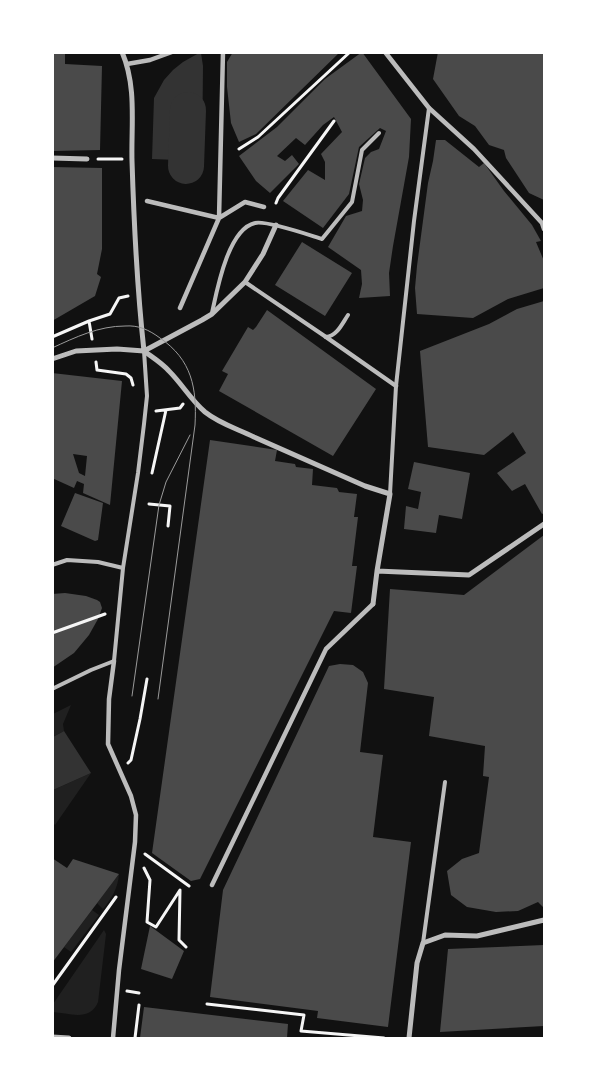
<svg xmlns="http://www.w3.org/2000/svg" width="597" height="1091" viewBox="0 0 597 1091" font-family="'DM Sans',sans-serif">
  <rect width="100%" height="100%" fill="#111"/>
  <path fill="#202020" d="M71,705L63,724L64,731L53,737V714Z
    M91,773L55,825L53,823V790Z
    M119,874C118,888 112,898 103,909L97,903Z
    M92,910L99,915L71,952L64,947Z
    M104,930L106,934L98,1002C90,1022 69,1013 53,1012V1004Z"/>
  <path fill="#333" d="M199,53H201L203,66L202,161L152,159L154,98L164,80L173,70L183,62Z
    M64,731L91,773L53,790V737Z"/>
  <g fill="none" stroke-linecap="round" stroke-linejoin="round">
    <path stroke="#333" stroke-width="36" d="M186,166L188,110"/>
  </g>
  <path fill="#4a4a4a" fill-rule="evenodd" d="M52,52H65V64L102,66L100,150L53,151Z
    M233,52H340L256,134L239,142L231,123L227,87V62Z
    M362,52L411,119L409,157L393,246L389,273L390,296L359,298L362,284L361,270L328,247L346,216L362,211L363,200L359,184L365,158L371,152L379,149L386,131L380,128L359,147L349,194L323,228L283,201L308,170L325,180V162L321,154L342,132L334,117L323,125L305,145L296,138L277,156L285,161L292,155L299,164L270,193L256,181L239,156L277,127L325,79Z
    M438,52H544V200L529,193L506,158L504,150L489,145L475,126L459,116L433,79Z
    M436,140H445L479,167L484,163L504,191L532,225L541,241L536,242L544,261V288L508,299L473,318L417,314L415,288L417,266L428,183L433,161Z
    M52,167L102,168V249L97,274L101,277L95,296L52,321Z
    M302,242L352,273L325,316L275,285Z
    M544,301V513L542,514L525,484L512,491L497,473L526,453L513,432L484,455L428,447L420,351L489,324L517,309Z
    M267,310L376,389L333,456L219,391L228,374L222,371L248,327L253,330L256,327Z
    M52,373L122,381L110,505L83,493L84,484L77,481L74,488L52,478ZM73,454L87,456L85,476L79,473Z
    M210,440L277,450L275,461L295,464L296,467L313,469L312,485L337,488L339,492L357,494L354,517H358L352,566H357L351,613L334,611L200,879L191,881L152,853Z
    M414,462L470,473L462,519L439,515L436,533L404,529L406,506L418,509L421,492L408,489Z
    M75,493L103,503L98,540L95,541L61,526Z
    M544,535V908L538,902L518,911L496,912L467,907L451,895L447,871L462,859L479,853L489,777L483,776L485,746L429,736L434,697L384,689L390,589L464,595Z
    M65,593L86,596L97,600L100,602L102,608L98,619L89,635L74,653L52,668V594Z
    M340,664L353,665L363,672L368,683L360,752L383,755L373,837L411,842L388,1027L317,1018L318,1011L210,997L223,890L329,666Z
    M52,858L67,868L73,859L119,874L52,963Z
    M150,926L184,951L172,979L141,969Z
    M544,945V1026L440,1032L448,949Z
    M144,1007L288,1024L287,1038H140Z"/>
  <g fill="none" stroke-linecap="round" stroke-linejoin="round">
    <path stroke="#f5f5f5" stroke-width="3" d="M239,149L258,137L350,52
      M98,159H122
      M276,203L278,198L334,121
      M89,321L92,339
      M52,337L89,321L110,314L119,298L128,296
      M96,362L97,370L126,374L131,378L133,385
      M156,411L180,408L183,404
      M152,473L166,410
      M149,504L170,506L168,526
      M52,633L105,614
      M128,763L131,760L140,719L147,679
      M145,854L189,886
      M144,868L150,880L147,922L156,927L180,890L179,940L186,947
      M52,986L116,897
      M127,991L139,993
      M207,1004L304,1015L301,1031L384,1038
      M135,1038L139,1005"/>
    <path stroke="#bcbcbc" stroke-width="4" d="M245,282L326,337C337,336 342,324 348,315
      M212,313C217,290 228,229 255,223C266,220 309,235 322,239L352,202L362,150L379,133
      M390,494L396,386L414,221L429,108
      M52,565L67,560L98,562L123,568
      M52,689L91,670L114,661L123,568L138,473L144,424L147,396L144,351
      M423,943L445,782"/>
    <path stroke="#bcbcbc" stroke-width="4.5" d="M385,52L429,108L474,149L542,223L544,229
      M127,64L150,60L172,52
      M147,201L219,218L223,52
      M180,308L219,218L245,202L264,207
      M326,337L396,386
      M212,885L326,649L373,604
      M113,1038L119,970L135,842L136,815L131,796L108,744L109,699L114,661"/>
    <path stroke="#bcbcbc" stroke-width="5" d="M122,52C137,87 131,125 132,161C134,225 137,288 144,351
      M52,158L87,159
      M144,351C152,357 162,363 169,371C182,384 191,400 205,412C220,424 238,429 254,437L365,486L390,494L377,571L373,604
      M144,351L202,320L212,314L245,282L263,254L276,225
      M52,359L76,351L117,349L144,351
      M377,571L469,575L544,524
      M52,1037L69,1038
      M409,1038L417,963L423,943L445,935L477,936L544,920"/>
    <path stroke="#9a9a9a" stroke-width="1" d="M52,348C76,337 99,326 125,326C139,325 149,330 160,338C192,360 197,388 195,425L158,699
      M132,696L159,505L166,482L190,435"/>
  </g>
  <rect width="597" height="1091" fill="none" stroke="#ffffff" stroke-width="108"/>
</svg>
